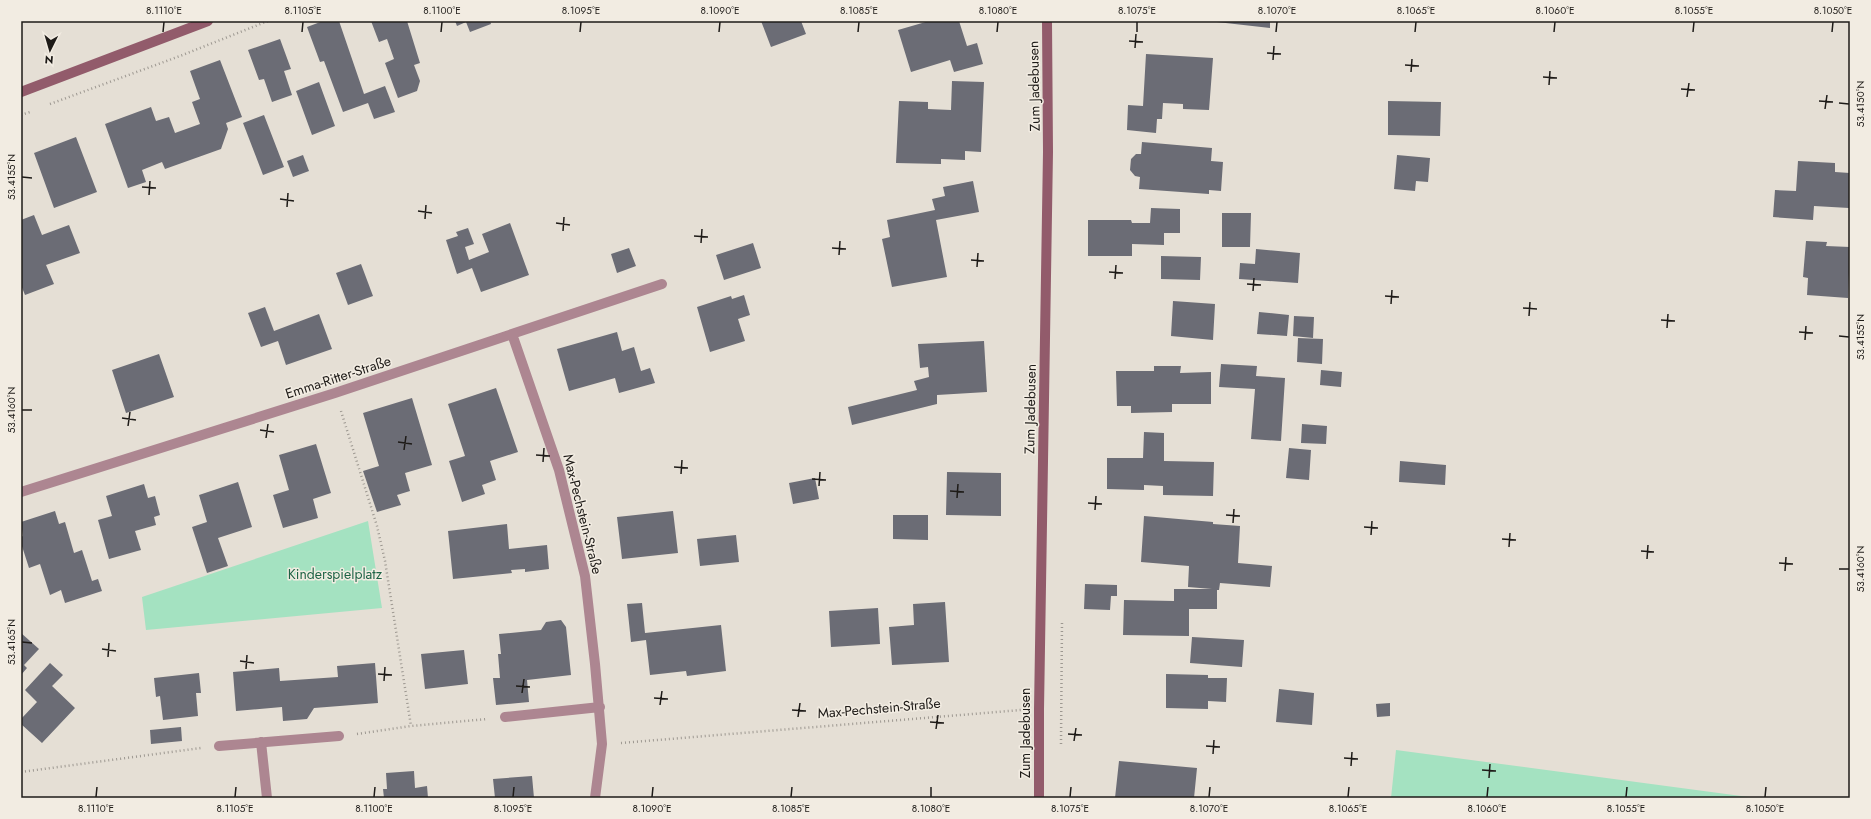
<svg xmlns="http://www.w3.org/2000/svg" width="1871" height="819" viewBox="0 0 1871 819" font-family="Jost,sans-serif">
  <rect width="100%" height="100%" fill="#e5dfd5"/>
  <path fill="#a4e2c1" d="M368,521L382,608L146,630L142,597Z
    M1396,750L1756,798H1391Z"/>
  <path fill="#6b6c75" d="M323,21H339L364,94L385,86L395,112L374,119L368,103L343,112L324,61L320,62L307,27Z
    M371,21H407L420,63L414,65L420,81L417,91L398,98L385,63L394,59L387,39L379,42Z
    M455,21H490L491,24L470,32L466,22L457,26Z
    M761,21H801L806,34L771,47Z
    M929,21H959L967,46L977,43L983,64L954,72L950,60L911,72L898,30Z
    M1208,21H1270V28Z
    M280,39L291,69L284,71L292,95L272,102L264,79L259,80L248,50Z
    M1146,54L1213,58L1209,110L1183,109V104L1163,103L1162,119H1157L1156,133L1127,130L1128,105L1143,106Z
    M220,60L242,117L226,123L228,129L221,149L165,169L162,162L142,170L146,182L128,188L105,124L151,107L156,121L169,117L175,133L200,124L192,102L200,99L190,71Z
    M952,81L984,82L981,152L965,151V160L941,159V164L896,163L899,101L928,102V109L951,110Z
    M319,82L335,126L312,135L296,91Z
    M1388,101L1441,102L1440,136L1388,135Z
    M264,115L284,167L263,175L243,123Z
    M76,137L97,192L54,208L34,153Z
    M1142,142L1212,148L1211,161L1223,162L1221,191L1209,190V194L1139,189L1140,177L1135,176L1130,170L1131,159L1136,154H1141Z
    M303,155L309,171L293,177L287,161Z
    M1397,155L1430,158L1428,182L1416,181L1415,191L1394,189Z
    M1798,161L1835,163V172L1850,173L1849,208L1814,206L1813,220L1773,217L1775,190L1796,191Z
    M973,181L979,212L936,220L947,277L892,287L882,239L890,237L887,220L935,210L932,199L945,196L943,187Z
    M1151,208L1180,209V233H1164V245L1132,244V256H1088V220H1131L1132,223H1150Z
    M1222,213H1251L1250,247H1222Z
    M34,215L42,235L69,225L80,253L46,265L54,284L25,295L21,285V220Z
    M510,223L529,275L481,292L472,268L457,274L446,240L458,236L456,232L468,228L474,244L465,247L469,260L489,252L482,234Z
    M1806,241L1827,242L1826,246L1850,247L1848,298L1807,295L1808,278L1803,277Z
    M753,243L761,268L724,280L716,255Z
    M629,248L636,266L617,273L611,254Z
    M1256,249L1300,253L1298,283L1239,279L1240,263L1255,264Z
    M1161,256L1201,257L1200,280L1161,279Z
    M361,264L373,296L348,305L336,273Z
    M744,295L750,315L738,319L745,341L710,352L697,307L731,296L732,299Z
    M1173,301L1215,304L1213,340L1171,336Z
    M265,307L274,331L319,314L332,349L286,365L278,341L261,347L248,313Z
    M1259,312L1289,315L1287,336L1257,334Z
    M1294,316L1314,317L1313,338L1293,336Z
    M617,332L622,351L634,347L641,371L650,368L655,383L619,393L615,378L569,391L557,349Z
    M1298,338L1323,339L1322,364L1297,362Z
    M984,341L987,392L937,395V404L852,425L848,407L917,390L914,381L929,377L928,367L920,368L918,344Z
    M159,354L174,397L126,413L112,370Z
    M1221,364L1257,366L1256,376L1285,378L1281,441L1251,439L1255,389L1219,387Z
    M1154,366H1181L1180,373L1211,372V404H1172V412L1131,413V406H1117L1116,371H1154Z
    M1321,370L1342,372L1341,387L1320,385Z
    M496,388L518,452L490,461L496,480L482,485L485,494L462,502L449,461L465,456L448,404Z
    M412,398L432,465L405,473L410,491L397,495L401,505L377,512L363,471L379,466L363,413Z
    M1302,424L1327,426L1326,444L1301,443Z
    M1144,432L1164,433V461L1214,462L1213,496L1163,495V486L1144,485V490L1107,489V458H1143Z
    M316,444L331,493L313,499L318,518L283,528L273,495L289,490L279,455Z
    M1289,448L1311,450L1309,480L1286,478Z
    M1400,461L1446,465L1445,485L1399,482Z
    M947,472L1001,473V516L946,515Z
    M815,478L819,499L793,504L789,483Z
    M238,482L252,527L218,538L228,566L207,573L192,527L207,522L199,495Z
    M144,484L148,498L155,496L160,515L154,517L156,525L135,531L141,550L109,559L98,520L112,516L106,496Z
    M55,511L59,524L65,522L74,553L82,550L92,581L98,579L102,591L65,603L61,590L50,595L40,564L29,568L21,543V537L23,536L21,522Z
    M673,511L678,553L622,559L617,517Z
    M893,515H928V540L893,539Z
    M1144,516L1213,522V524L1240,526L1238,563L1272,566L1270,587L1220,583L1219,590H1217V609H1189V636L1123,635L1124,600L1174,601V589H1212L1188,587L1189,566L1141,562Z
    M507,524L509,549L547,545L549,569L525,572V569L511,570L512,573L453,579L448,531Z
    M736,535L739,562L700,566L697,539Z
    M1085,584L1117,585V596H1111L1110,610L1084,609Z
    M945,602L949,662L892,665L889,627L914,625L913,604Z
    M642,603L645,633L721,625L726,671L687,676L686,671L650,675L646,640L631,642L627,604Z
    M878,608L880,644L831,647L829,611Z
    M561,620L566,627L571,675L527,680L529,702L496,705L493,678H500L498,654H501L499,634L541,630L546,622Z
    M21,633L39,649L24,665L27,668L21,675Z
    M1192,637L1244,640L1242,667L1190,663Z
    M464,650L468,684L425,689L421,654Z
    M50,663L63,675L52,686L75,708L42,743L21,724V719L37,702L25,690Z
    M375,663L378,703L314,708L307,719L283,721L282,707L236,711L233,672L279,668L280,681L338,677L337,666Z
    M199,673L201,693H196L198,716L163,720L160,696L156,697L154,678Z
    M1166,674L1208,675V678H1227L1226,702L1208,701V709L1166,708Z
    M1279,689L1314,693L1312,725L1276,722Z
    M1390,703V716L1377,717L1376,704Z
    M181,727L182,741L151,744L150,730Z
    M1119,761L1197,768L1194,798H1115Z
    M414,771L415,788L427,786L428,798H384L383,789H387L386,773Z
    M532,776L534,798H495L493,779Z"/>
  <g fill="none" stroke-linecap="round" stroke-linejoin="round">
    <path stroke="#9d9891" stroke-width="2.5" stroke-dasharray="1 3" stroke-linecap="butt" d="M50,104L180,56L268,21
      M21,115L30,112
      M341,411L377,526L385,561L411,726
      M357,734L411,726L487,719
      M621,743L1021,710
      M1061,744L1062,621
      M21,772L201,748"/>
    <path stroke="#ad8691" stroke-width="10" d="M512,334L559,470L585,576L595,664L602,744L595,798
      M21,492L335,393L662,284
      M505,717L600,707
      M261,742L267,798
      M219,746L339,736"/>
    <path stroke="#925b6b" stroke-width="10" d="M21,92L208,21
      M1039,798V709L1048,152L1047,21"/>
  </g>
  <path fill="none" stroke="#1e1b18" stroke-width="1.5" d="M163,32L164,22M302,32L303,22M441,32L442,22M580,32L581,22M719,32L720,22M858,32L859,22M997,32L998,22M1137,32V22M1276,32L1277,22M1415,32L1416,22M1554,32L1555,22M1693,32L1694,22M1832,32L1833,22M1129,41L1143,42M1135,48L1136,34M1267,53L1281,54M1273,60L1274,46M1405,65L1419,66M1411,72L1412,59M1543,77L1557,78M1549,85L1550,71M1681,89L1695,90M1687,97L1689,83M1819,101L1833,102M1839,103L1849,104M1825,109L1827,95M22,177L32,178M142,187L156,188M149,195L150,181M280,199L294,201M287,207L288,193M418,211L432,213M425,219L426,205M556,223L570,225M563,231L564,217M694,236L708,237M701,243L702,229M832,248L846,249M839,255L840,241M971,260L984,261M977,267L978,253M1109,272L1123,273M1115,279L1116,265M1247,284L1261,285M1253,291L1254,278M1385,296L1399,297M1391,304L1392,290M1523,308L1537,309M1529,316L1530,302M1661,320L1675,321M1667,328L1668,314M1799,332L1813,333M1839,336L1849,337M1805,340L1806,326M22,410H32M122,418L136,420M128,426L130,412M260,430L274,432M266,438L268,424M398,442L412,444M404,450L406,436M536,455L550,456M543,462L544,448M674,467L688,468M681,474L682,460M812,479L826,480M819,486L820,472M950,491L964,492M957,498L958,484M1088,503L1102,504M1095,510L1096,496M1226,515L1240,516M1233,523L1234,509M1364,527L1378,528M1371,535L1372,521M1502,539L1516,540M1509,547L1510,533M1641,551L1654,552M1647,559L1648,545M1779,563L1793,564M1839,569H1849M1785,571L1786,557M22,642L32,643M102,649L116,651M108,657L109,643M240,661L254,663M246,669L247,655M378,674L392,675M384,681L385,667M516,686L530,687M522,693L524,679M654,698L668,699M660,705L662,691M792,710L806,711M798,717L800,703M930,722L944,723M936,729L938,715M1068,734L1082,735M1074,741L1076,728M1206,746L1220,747M1213,754L1214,740M1344,758L1358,759M1351,766L1352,752M1482,770L1496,771M1489,778L1490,764M96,797L97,787M235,797L236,787M374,797L375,787M513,797L514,787M652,797L653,787M791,797L792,787M931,797V787M1070,797L1071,787M1209,797L1210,787M1348,797L1349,787M1487,797L1488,787M1626,797L1627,787M1765,797L1766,787"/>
  <g text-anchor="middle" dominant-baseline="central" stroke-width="3" stroke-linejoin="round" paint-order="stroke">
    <g font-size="14" fill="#1e1b18" stroke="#f2ece2">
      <text transform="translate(1034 86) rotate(-91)">Zum Jadebusen</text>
      <text transform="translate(338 377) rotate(-18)">Emma-Ritter-Straße</text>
      <text transform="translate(1030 409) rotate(-89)">Zum Jadebusen</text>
      <text transform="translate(583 514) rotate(76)">Max-Pechstein-Straße</text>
      <text transform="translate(879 708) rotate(-5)">Max-Pechstein-Straße</text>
      <text transform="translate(1025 733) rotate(-90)">Zum Jadebusen</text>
    </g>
    <g font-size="14" fill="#1d6345" stroke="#f2ece2">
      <text x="335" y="574">Kinderspielplatz</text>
    </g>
  </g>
  <rect width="1871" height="819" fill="none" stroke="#f2ece2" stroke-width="44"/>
  <g transform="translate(50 50) rotate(185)" stroke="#f2ece2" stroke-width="3" paint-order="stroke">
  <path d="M0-3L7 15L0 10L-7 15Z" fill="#1e1b18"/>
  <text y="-6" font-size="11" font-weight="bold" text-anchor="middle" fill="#1e1b18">N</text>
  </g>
  <rect x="22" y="22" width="1827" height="775" fill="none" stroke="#1e1b18" stroke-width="1.5"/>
  <g font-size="10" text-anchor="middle" fill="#1e1b18">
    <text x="164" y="14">8.1110°E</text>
    <text x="303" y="14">8.1105°E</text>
    <text x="442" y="14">8.1100°E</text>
    <text x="581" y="14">8.1095°E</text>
    <text x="720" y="14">8.1090°E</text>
    <text x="859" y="14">8.1085°E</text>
    <text x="998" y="14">8.1080°E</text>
    <text x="1137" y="14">8.1075°E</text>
    <text x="1277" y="14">8.1070°E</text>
    <text x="1416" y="14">8.1065°E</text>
    <text x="1555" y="14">8.1060°E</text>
    <text x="1694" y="14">8.1055°E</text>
    <text x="1833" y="14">8.1050°E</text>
    <text transform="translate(1860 104) rotate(-90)" y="4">53.4150°N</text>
    <text transform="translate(11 177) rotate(-90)" y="4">53.4155°N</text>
    <text transform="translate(1860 337) rotate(-90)" y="4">53.4155°N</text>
    <text transform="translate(11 410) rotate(-90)" y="4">53.4160°N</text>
    <text transform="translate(1860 569) rotate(-90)" y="4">53.4160°N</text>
    <text transform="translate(11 642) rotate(-90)" y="4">53.4165°N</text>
    <text x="96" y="812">8.1110°E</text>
    <text x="235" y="812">8.1105°E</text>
    <text x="374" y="812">8.1100°E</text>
    <text x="513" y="812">8.1095°E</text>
    <text x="652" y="812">8.1090°E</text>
    <text x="791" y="812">8.1085°E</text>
    <text x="931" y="812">8.1080°E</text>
    <text x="1070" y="812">8.1075°E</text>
    <text x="1209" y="812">8.1070°E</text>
    <text x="1348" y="812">8.1065°E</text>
    <text x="1487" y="812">8.1060°E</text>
    <text x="1626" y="812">8.1055°E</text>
    <text x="1765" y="812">8.1050°E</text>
  </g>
</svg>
